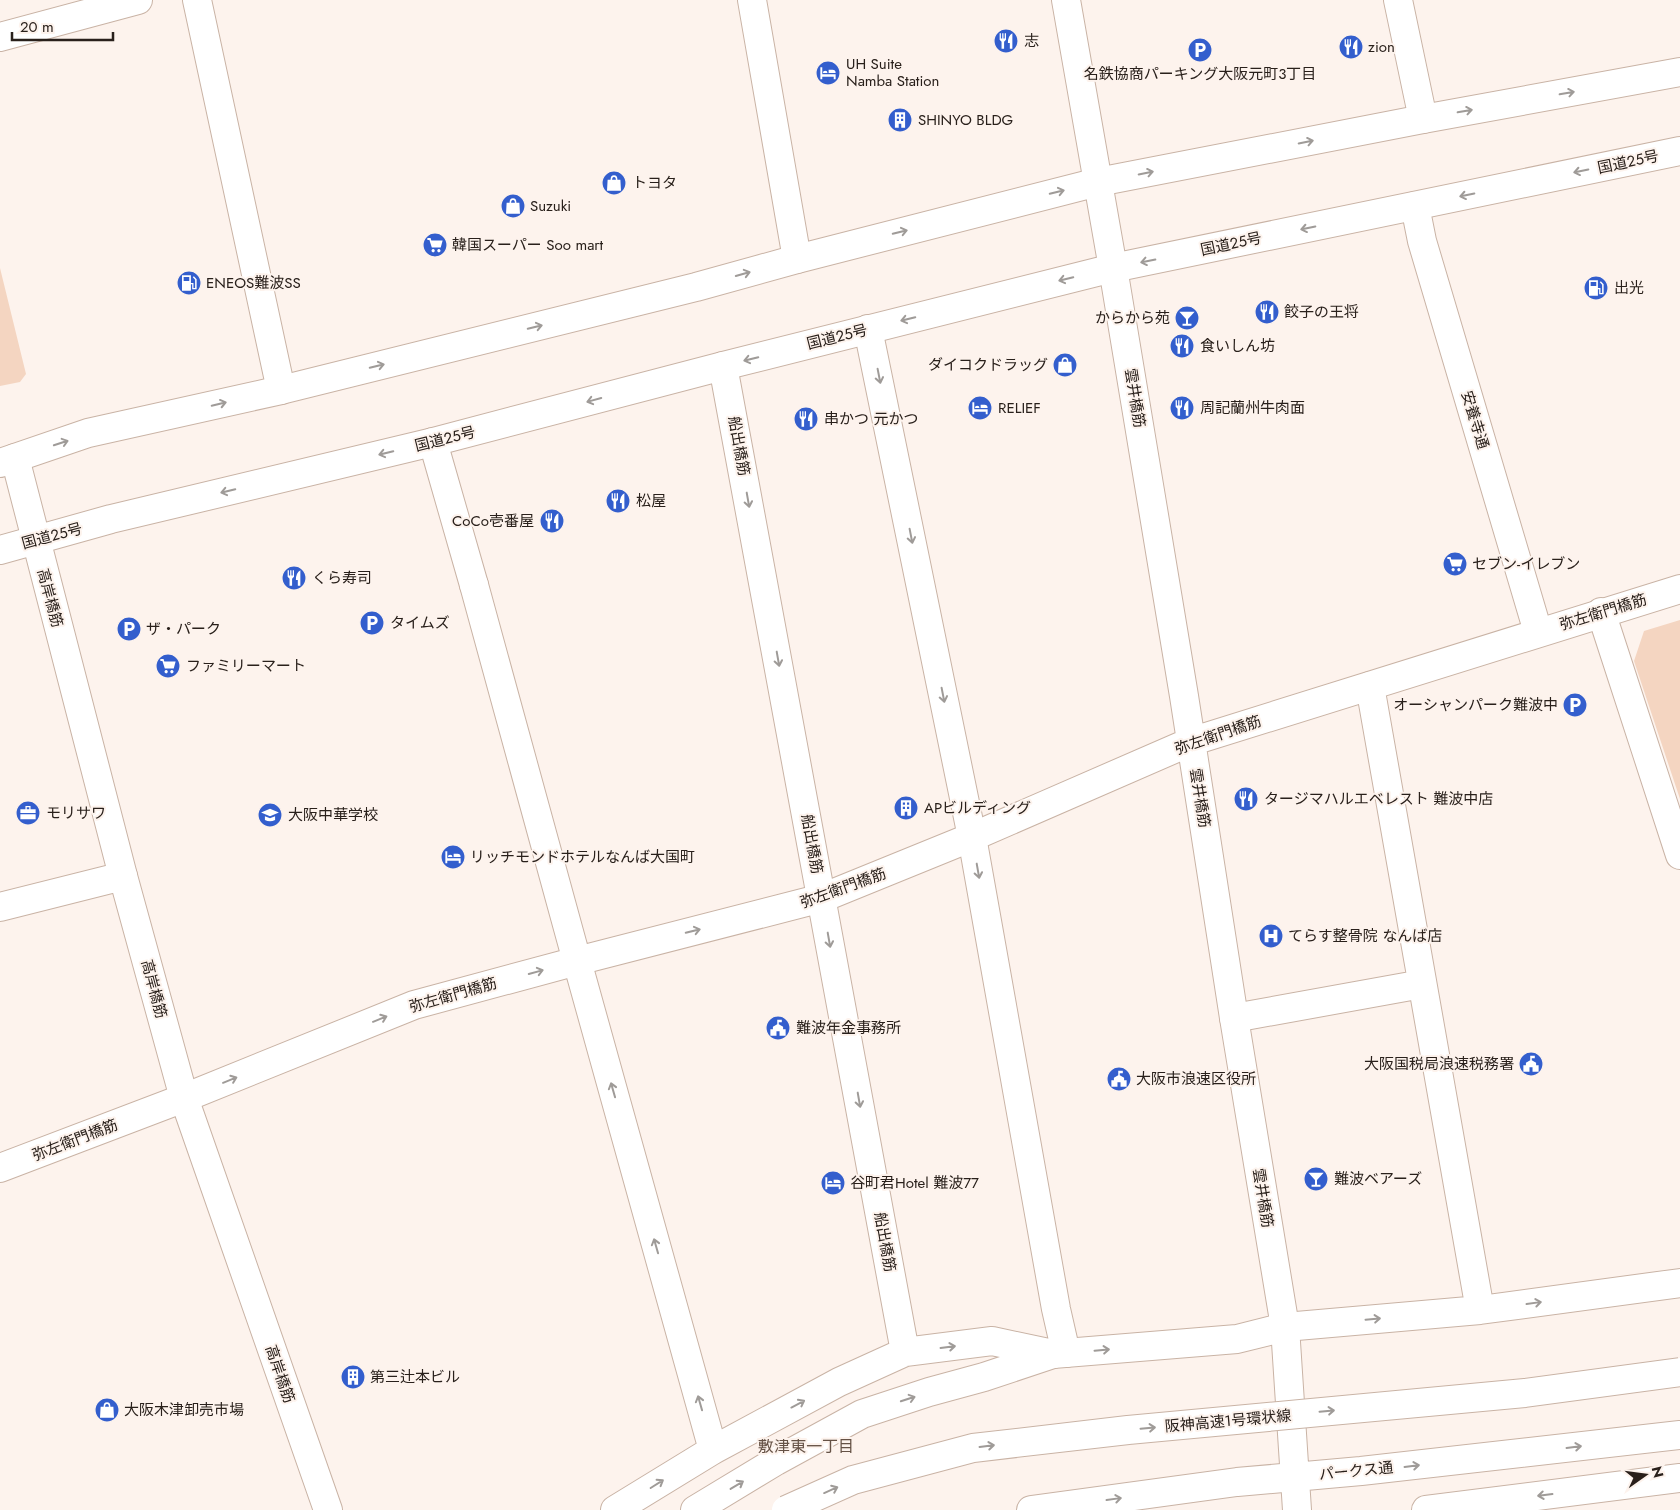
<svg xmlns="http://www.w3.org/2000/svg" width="1680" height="1510" viewBox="0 0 1680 1510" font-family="Jost,'Noto Sans JP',sans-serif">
  <rect width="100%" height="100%" fill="#fdf3ed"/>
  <path fill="#f4d5c1" d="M0,268L26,374L20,382L0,386Z
    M1680,620V799L1634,661L1644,631Z"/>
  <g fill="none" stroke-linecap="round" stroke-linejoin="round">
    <defs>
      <path id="street" d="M197,0L281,390
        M752,0L797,259
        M1398,0L1423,119
        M0,37L138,0
        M1415,206L1422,241L1538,632
        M868,329L972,837L1056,1309L1066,1353
        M723,366L905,1352
        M474,585L577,961L713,1450
        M1601,612L1680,855
        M1370,686L1480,1310
        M0,907L123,876
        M1234,1018L1422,984
        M0,1168L184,1098L414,1005L577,961L822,898
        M1285,1327L1480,1310L1680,1283
        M615,1510L713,1450L839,1382L905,1352L992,1341L1053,1354
        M1031,1510L1237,1482L1294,1477"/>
      <path id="secondary" d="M1066,0L1113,268L1184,696L1234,1018L1285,1327L1297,1510
        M433,442L474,585
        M15,458L123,876L184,1098L328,1510
        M822,898L972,837L1190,742L1680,589
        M1053,1354L1237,1339L1285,1327
        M1294,1477L1361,1471L1680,1435
        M1426,1510L1680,1478"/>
      <path id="highway" d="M0,463L88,433L281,390L696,287L797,259L1098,182L1423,119L1680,72
        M0,550L111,519L433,442L723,366L1113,268L1680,151
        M695,1510L776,1461L862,1414L929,1392L984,1377L1053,1354"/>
    </defs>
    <use href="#street" stroke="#c9b3a5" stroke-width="30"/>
    <use href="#secondary" stroke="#c9b3a5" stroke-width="30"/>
    <use href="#highway" stroke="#c9b3a5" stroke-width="30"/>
    <use href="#street" stroke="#fff" stroke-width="28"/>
    <use href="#secondary" stroke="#fff" stroke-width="28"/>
    <use href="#highway" stroke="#fff" stroke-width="28"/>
    <defs>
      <path id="highway-bridge" d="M786,1510L853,1480L973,1448L1128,1430L1525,1393L1680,1372"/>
    </defs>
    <use href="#highway-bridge" stroke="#c9b3a5" stroke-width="30" stroke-linecap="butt"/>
    <use href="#highway-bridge" stroke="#fff" stroke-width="28"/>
  </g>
  <defs><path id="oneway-shaft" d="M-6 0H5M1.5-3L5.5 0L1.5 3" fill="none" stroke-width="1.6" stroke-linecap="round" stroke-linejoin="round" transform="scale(1.25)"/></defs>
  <g stroke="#9f9b98">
    <use href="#oneway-shaft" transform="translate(1567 93) rotate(-10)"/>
    <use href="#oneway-shaft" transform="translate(1465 111) rotate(-10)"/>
    <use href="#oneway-shaft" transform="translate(1306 142) rotate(-11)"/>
    <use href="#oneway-shaft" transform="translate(1581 171) rotate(168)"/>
    <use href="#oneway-shaft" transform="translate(1146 173) rotate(-11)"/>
    <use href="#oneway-shaft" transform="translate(1057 192) rotate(-14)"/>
    <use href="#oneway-shaft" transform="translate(1467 195) rotate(168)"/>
    <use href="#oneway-shaft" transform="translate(1308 228) rotate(168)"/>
    <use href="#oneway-shaft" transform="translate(900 232) rotate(-14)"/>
    <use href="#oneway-shaft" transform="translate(1148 261) rotate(169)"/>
    <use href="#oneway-shaft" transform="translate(743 274) rotate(-16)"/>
    <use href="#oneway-shaft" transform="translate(1066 279) rotate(166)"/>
    <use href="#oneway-shaft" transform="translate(908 319) rotate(166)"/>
    <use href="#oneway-shaft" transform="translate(535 327) rotate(-14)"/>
    <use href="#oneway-shaft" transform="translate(751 359) rotate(166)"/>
    <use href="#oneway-shaft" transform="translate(377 366) rotate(-14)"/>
    <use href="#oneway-shaft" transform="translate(879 376) rotate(79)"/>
    <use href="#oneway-shaft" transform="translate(594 400) rotate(165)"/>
    <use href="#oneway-shaft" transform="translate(219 404) rotate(-13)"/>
    <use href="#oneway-shaft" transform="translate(61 443) rotate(-18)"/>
    <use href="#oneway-shaft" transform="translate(386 453) rotate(166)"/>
    <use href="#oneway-shaft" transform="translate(228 491) rotate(166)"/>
    <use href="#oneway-shaft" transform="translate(748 500) rotate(80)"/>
    <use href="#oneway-shaft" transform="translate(911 536) rotate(79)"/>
    <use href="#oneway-shaft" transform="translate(778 659) rotate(80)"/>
    <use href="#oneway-shaft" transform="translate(943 695) rotate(79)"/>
    <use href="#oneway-shaft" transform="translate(978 871) rotate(80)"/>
    <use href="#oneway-shaft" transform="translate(693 931) rotate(-14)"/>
    <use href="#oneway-shaft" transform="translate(829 940) rotate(80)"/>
    <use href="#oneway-shaft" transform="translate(536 972) rotate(-15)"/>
    <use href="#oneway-shaft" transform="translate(380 1019) rotate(-22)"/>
    <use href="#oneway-shaft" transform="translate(230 1080) rotate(-22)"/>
    <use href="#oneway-shaft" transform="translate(613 1090) rotate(-106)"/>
    <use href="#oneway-shaft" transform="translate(859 1100) rotate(80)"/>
    <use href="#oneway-shaft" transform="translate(656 1246) rotate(-106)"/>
    <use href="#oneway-shaft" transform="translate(1534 1303) rotate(-8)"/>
    <use href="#oneway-shaft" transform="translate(1373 1319) rotate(-5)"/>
    <use href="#oneway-shaft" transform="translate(948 1347) rotate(-7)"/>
    <use href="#oneway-shaft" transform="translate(1102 1350) rotate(-5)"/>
    <use href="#oneway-shaft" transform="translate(908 1399) rotate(-18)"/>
    <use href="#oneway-shaft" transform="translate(700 1403) rotate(-106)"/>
    <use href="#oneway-shaft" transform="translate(798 1404) rotate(-28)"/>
    <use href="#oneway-shaft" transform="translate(1327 1411) rotate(-5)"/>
    <use href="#oneway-shaft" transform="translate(1148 1428) rotate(-5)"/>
    <use href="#oneway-shaft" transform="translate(987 1446) rotate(-7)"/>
    <use href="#oneway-shaft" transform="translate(1574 1447) rotate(-7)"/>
    <use href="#oneway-shaft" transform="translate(1412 1466) rotate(-7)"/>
    <use href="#oneway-shaft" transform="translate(657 1484) rotate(-32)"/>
    <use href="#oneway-shaft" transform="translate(737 1485) rotate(-31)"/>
    <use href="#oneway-shaft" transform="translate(831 1490) rotate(-24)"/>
    <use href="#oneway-shaft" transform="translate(1545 1495) rotate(173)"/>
    <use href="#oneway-shaft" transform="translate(1114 1499) rotate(-8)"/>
  </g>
  <defs>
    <symbol id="restaurant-disc" viewBox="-11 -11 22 22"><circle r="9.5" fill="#335ecd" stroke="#fdf3ed"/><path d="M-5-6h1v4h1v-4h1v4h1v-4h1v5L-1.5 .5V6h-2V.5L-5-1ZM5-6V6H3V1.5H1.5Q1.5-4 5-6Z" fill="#fff"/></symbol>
    <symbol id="parking-disc" viewBox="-11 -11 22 22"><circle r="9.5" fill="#335ecd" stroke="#fdf3ed"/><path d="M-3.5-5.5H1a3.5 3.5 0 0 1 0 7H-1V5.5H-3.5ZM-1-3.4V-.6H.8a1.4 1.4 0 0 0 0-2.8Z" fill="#fff"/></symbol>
    <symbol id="hotel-disc" viewBox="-11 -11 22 22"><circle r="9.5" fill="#335ecd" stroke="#fdf3ed"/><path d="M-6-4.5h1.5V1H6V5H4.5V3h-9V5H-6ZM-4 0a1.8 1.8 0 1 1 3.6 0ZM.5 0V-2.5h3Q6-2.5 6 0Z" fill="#fff"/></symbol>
    <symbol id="building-disc" viewBox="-11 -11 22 22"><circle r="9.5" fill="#335ecd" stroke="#fdf3ed"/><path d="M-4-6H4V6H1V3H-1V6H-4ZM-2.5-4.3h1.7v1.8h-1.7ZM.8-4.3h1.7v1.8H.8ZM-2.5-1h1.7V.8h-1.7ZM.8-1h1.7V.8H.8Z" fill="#fff"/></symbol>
    <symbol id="shop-disc" viewBox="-11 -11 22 22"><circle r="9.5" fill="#335ecd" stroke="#fdf3ed"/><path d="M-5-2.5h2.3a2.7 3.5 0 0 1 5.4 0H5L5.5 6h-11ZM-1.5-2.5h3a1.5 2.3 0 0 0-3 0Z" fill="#fff"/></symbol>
    <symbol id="supermarket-disc" viewBox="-11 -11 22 22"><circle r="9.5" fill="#335ecd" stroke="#fdf3ed"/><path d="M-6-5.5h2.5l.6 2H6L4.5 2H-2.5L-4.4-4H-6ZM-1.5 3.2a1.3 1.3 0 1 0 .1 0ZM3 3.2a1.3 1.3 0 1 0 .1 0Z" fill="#fff"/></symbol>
    <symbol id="fuel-disc" viewBox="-11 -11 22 22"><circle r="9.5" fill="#335ecd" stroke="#fdf3ed"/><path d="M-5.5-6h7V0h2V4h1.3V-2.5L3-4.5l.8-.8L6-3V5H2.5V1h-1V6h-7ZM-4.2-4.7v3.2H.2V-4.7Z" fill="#fff"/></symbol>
    <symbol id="bar-disc" viewBox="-11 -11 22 22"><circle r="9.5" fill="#335ecd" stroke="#fdf3ed"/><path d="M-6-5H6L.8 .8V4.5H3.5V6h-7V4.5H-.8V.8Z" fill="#fff"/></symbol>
    <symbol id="office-disc" viewBox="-11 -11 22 22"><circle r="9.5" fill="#335ecd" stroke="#fdf3ed"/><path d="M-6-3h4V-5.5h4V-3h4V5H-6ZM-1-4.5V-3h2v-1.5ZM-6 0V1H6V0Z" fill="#fff"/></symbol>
    <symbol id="school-disc" viewBox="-11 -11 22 22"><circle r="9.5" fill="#335ecd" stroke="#fdf3ed"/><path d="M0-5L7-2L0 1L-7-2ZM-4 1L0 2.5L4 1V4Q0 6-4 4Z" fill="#fff"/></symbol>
    <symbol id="hospital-disc" viewBox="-11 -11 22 22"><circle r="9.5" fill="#335ecd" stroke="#fdf3ed"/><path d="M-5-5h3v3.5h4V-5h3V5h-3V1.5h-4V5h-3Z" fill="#fff"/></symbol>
    <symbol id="civic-disc" viewBox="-11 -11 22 22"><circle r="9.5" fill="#335ecd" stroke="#fdf3ed"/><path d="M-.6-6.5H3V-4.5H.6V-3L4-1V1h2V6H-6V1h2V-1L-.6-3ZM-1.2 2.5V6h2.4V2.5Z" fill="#fff"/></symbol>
  </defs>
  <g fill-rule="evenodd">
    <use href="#restaurant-disc" x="992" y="27" width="28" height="28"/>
    <use href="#restaurant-disc" x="1337" y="33" width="28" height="28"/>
    <use href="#parking-disc" x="1186" y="36" width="28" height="28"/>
    <use href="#hotel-disc" x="814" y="59" width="28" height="28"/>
    <use href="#building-disc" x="886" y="106" width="28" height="28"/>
    <use href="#shop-disc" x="600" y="169" width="28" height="28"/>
    <use href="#shop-disc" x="499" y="192" width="28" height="28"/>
    <use href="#supermarket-disc" x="421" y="231" width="28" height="28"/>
    <use href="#fuel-disc" x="175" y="269" width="28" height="28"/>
    <use href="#fuel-disc" x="1582" y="274" width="28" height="28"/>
    <use href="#restaurant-disc" x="1253" y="298" width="28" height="28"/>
    <use href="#bar-disc" x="1173" y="304" width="28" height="28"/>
    <use href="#restaurant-disc" x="1168" y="332" width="28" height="28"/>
    <use href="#shop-disc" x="1051" y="351" width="28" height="28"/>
    <use href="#hotel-disc" x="966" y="394" width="28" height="28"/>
    <use href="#restaurant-disc" x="1168" y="394" width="28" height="28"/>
    <use href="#restaurant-disc" x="792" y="405" width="28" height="28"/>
    <use href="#restaurant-disc" x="604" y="487" width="28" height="28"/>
    <use href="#restaurant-disc" x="538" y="507" width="28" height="28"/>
    <use href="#supermarket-disc" x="1441" y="550" width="28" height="28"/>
    <use href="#restaurant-disc" x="280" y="564" width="28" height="28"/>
    <use href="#parking-disc" x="358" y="609" width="28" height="28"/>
    <use href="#parking-disc" x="115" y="615" width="28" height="28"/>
    <use href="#supermarket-disc" x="154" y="652" width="28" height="28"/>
    <use href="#parking-disc" x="1561" y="691" width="28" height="28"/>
    <use href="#restaurant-disc" x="1232" y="785" width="28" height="28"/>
    <use href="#building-disc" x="892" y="794" width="28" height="28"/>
    <use href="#office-disc" x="14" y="799" width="28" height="28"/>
    <use href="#school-disc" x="256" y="801" width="28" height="28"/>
    <use href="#hotel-disc" x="439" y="843" width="28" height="28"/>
    <use href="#hospital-disc" x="1257" y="922" width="28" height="28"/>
    <use href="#civic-disc" x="764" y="1014" width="28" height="28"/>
    <use href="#civic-disc" x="1517" y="1050" width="28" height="28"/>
    <use href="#civic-disc" x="1105" y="1065" width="28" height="28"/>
    <use href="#bar-disc" x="1302" y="1165" width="28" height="28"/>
    <use href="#hotel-disc" x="819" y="1169" width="28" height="28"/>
    <use href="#building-disc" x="339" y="1363" width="28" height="28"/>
    <use href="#shop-disc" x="93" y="1396" width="28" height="28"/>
  </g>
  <g text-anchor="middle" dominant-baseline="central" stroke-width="4" stroke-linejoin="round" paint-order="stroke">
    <g font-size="15" fill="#29201b" stroke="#fdf3ed" text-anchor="start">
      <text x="1024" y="41">志</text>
      <text x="1368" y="47">zion</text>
      <text x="846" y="64">UH Suite<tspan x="846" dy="17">Namba Station</tspan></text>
      <text x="1200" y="74" text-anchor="middle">名鉄協商パーキング大阪元町3丁目</text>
      <text x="918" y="120">SHINYO BLDG</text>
      <text x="632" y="183">トヨタ</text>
      <text x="530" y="206">Suzuki</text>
      <text x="452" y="245">韓国スーパー Soo mart</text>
      <text x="206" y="283">ENEOS難波SS</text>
      <text x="1614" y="288">出光</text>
      <text x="1284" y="312">餃子の王将</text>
      <text x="1170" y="318" text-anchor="end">からから苑</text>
      <text x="1200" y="346">食いしん坊</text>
      <text x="1048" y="365" text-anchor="end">ダイコクドラッグ</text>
      <text x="998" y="408">RELIEF</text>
      <text x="1200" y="408">周記蘭州牛肉面</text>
      <text x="824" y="419">串かつ 元かつ</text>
      <text x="636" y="501">松屋</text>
      <text x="534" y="521" text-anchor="end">CoCo壱番屋</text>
      <text x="1472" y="564">セブン-イレブン</text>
      <text x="312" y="578">くら寿司</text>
      <text x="390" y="623">タイムズ</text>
      <text x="146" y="629">ザ・パーク</text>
      <text x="186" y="666">ファミリーマート</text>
      <text x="1558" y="705" text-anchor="end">オーシャンパーク難波中</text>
      <text x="1264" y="799">タージマハルエベレスト 難波中店</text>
      <text x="924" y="808">APビルディング</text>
      <text x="46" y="813">モリサワ</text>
      <text x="288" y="815">大阪中華学校</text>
      <text x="470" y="857">リッチモンドホテルなんば大国町</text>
      <text x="1288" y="936">てらす整骨院 なんば店</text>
      <text x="796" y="1028">難波年金事務所</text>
      <text x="1514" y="1064" text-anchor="end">大阪国税局浪速税務署</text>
      <text x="1136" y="1079">大阪市浪速区役所</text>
      <text x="1334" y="1179">難波ベアーズ</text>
      <text x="850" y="1183">谷町君Hotel 難波77</text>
      <text x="370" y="1377">第三辻本ビル</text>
      <text x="124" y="1410">大阪木津卸売市場</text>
    </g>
    <g font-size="15" fill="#29201b" stroke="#fdf3ed">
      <text transform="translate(1628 162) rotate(-12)">国道25号</text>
      <text transform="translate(1231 244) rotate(-12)">国道25号</text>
      <text transform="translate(837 337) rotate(-14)">国道25号</text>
      <text transform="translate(1135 398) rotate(81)">雲井橋筋</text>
      <text transform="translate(1475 420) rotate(73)">安養寺通</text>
      <text transform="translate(445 439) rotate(-14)">国道25号</text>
      <text transform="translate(739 446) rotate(80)">船出橋筋</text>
      <text transform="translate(52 536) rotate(-15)">国道25号</text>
      <text transform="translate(50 598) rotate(75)">高岸橋筋</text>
      <text transform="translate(1603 612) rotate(-17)">弥左衛門橋筋</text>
      <text transform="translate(1218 735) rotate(-19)">弥左衛門橋筋</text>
      <text transform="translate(1200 798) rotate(81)">雲井橋筋</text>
      <text transform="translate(812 844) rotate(80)">船出橋筋</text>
      <text transform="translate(843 888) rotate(-20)">弥左衛門橋筋</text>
      <text transform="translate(154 989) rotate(75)">高岸橋筋</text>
      <text transform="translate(453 995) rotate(-16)">弥左衛門橋筋</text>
      <text transform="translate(75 1140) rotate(-21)">弥左衛門橋筋</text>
      <text transform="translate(1263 1198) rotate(81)">雲井橋筋</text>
      <text transform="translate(885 1242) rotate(80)">船出橋筋</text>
      <text transform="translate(280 1374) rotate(71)">高岸橋筋</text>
      <text transform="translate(1228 1421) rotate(-5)">阪神高速1号環状線</text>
      <text transform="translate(1356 1471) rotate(-6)">パークス通</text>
    </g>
    <g font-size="16" fill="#655246" stroke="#fdf3ed">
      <text x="806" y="1446">敷津東一丁目</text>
    </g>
  </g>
  <g transform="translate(1645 1475) rotate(76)" stroke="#fdf3ed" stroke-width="4" paint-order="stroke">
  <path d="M0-4L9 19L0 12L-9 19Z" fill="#29201b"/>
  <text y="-8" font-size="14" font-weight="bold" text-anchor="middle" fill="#29201b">N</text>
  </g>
  <path d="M12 32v8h101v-8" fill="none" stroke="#29201b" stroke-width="2.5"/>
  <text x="20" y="32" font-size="15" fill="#29201b" stroke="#fdf3ed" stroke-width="4" paint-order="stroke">20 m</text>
</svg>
